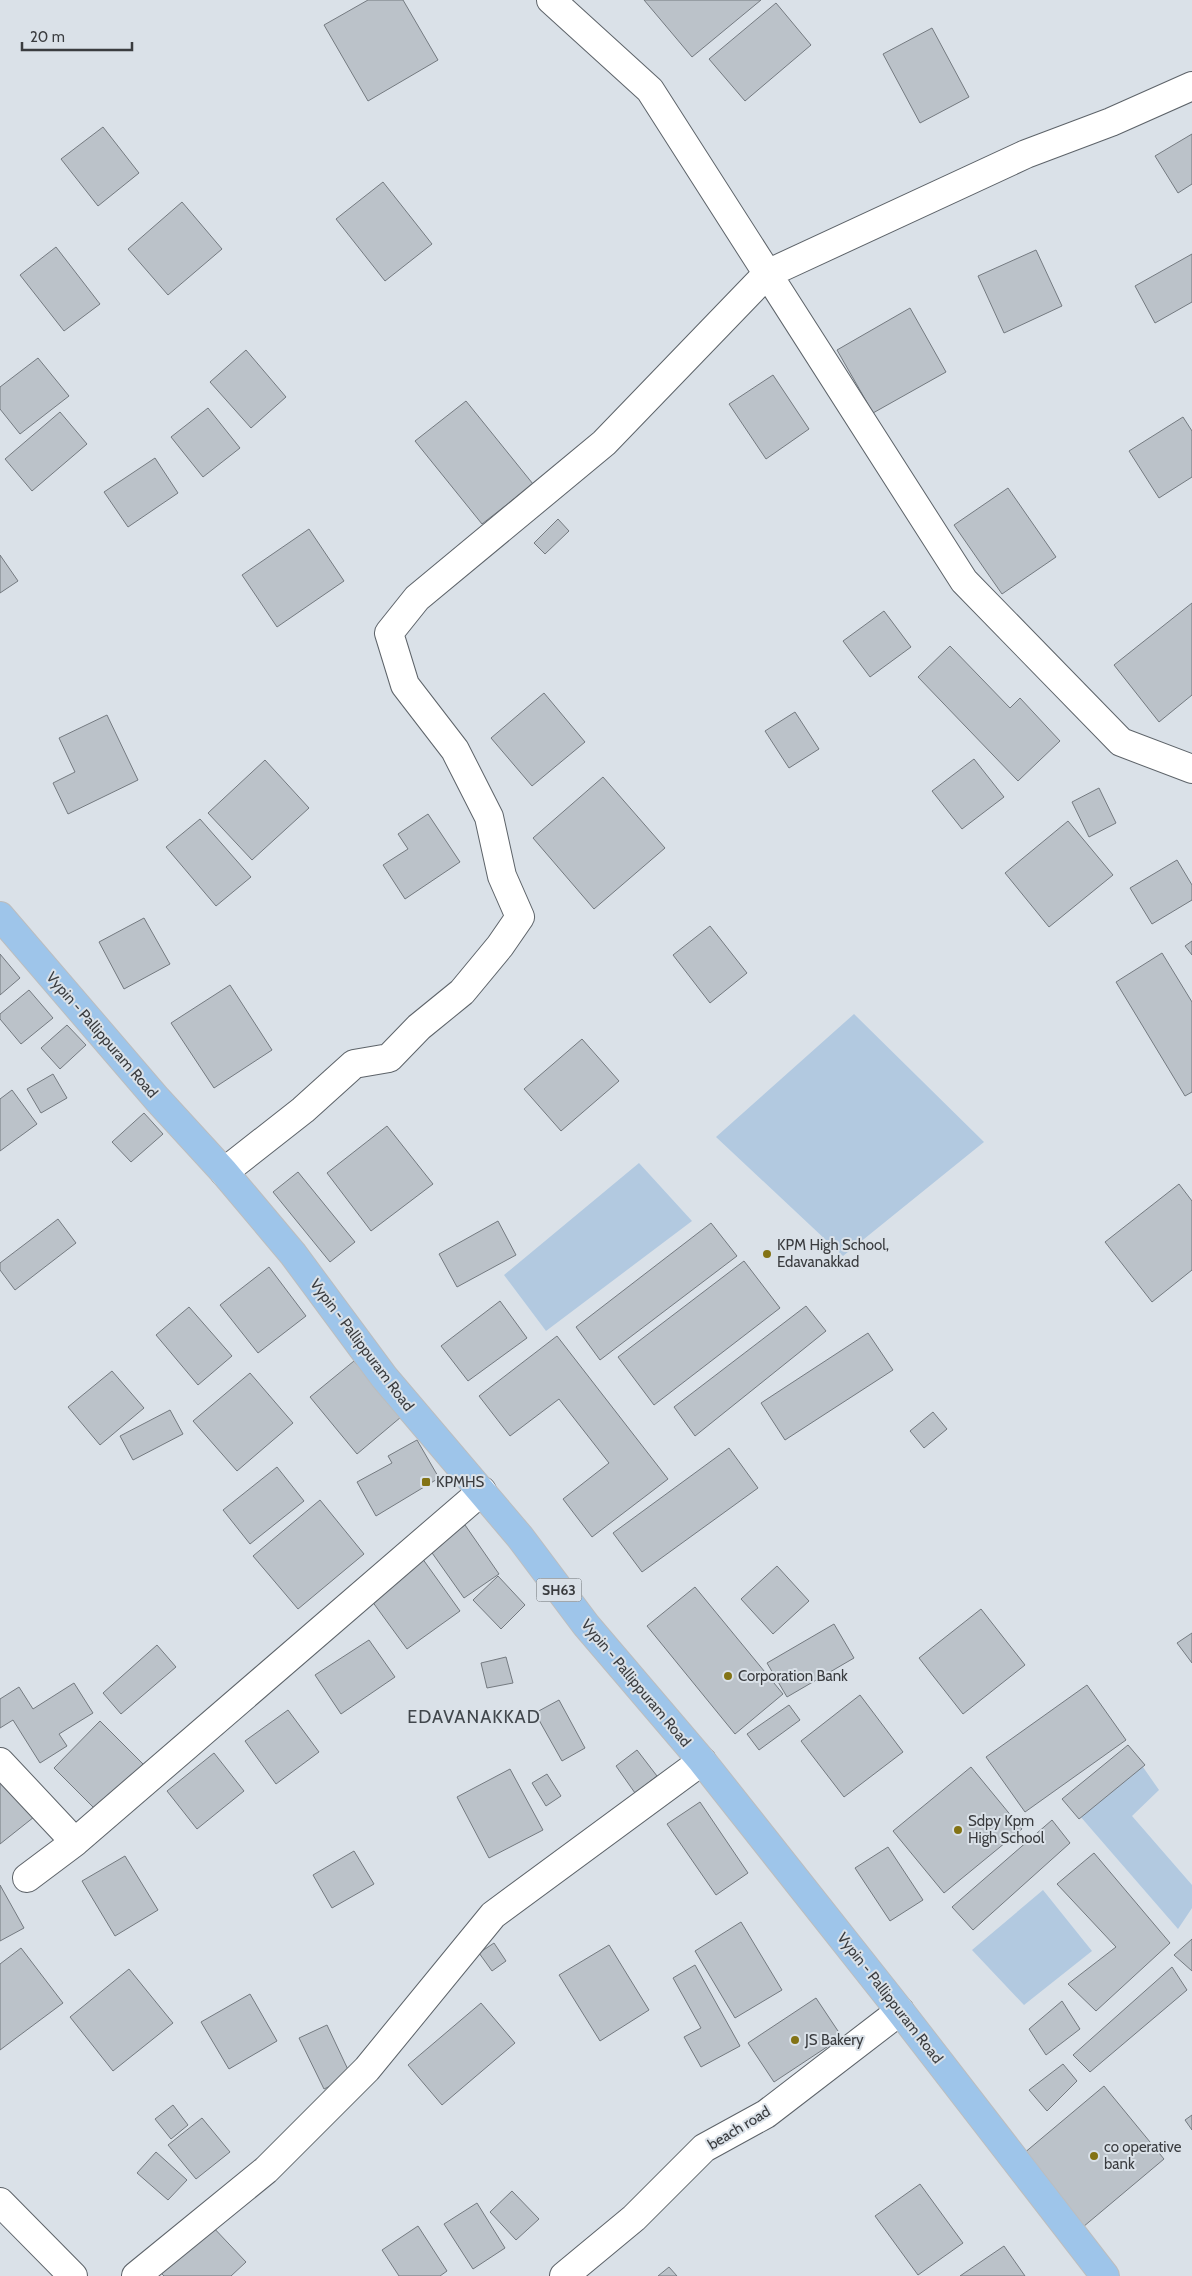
<svg xmlns="http://www.w3.org/2000/svg" width="1192" height="2276" viewBox="0 0 1192 2276" font-family="Cabin,sans-serif">
  <rect width="100%" height="100%" fill="#dae1e8"/>
  <path fill="#b2c9e0" d="M854,1014L984,1142L843,1256L716,1137Z
    M639,1163L692,1221L546,1331L504,1275Z
    M1136,1757L1159,1790L1132,1816L1192,1885V1908L1178,1929L1073,1808Z
    M1043,1890L1092,1951L1024,2005L972,1950Z"/>
  <path fill="#bbc2c9" stroke="#747a80" d="M368,0H403L438,60L368,101L324,25Z
    M644,0H761L692,57Z
    M776,3L811,45L745,101L709,59Z
    M932,28L969,97L920,123L883,54Z
    M103,127L139,173L98,206L61,159Z
    M1192,134V184L1178,193L1155,156Z
    M383,182L432,244L385,281L336,219Z
    M182,202L222,249L168,295L128,249Z
    M56,247L100,304L64,331L20,275Z
    M1036,250L1062,306L1004,333L978,276Z
    M1192,254V302L1155,323L1135,286Z
    M910,308L946,372L873,413L837,350Z
    M246,350L286,397L251,428L210,382Z
    M38,358L69,396L20,434L0,409V387Z
    M773,375L809,429L766,459L729,404Z
    M466,401L533,484L482,524L415,441Z
    M208,408L240,448L203,477L171,437Z
    M60,412L87,444L32,491L5,459Z
    M1183,417L1192,431V477L1159,498L1129,451Z
    M155,458L178,493L128,527L104,492Z
    M1008,488L1056,557L1002,594L954,525Z
    M558,519L569,531L545,554L534,543Z
    M309,529L344,581L277,627L242,575Z
    M0,555L18,581L0,593Z
    M1192,603V695L1159,722L1114,665Z
    M884,611L911,647L870,677L843,641Z
    M950,646L1010,708L1020,698L1060,741L1018,781L918,677Z
    M544,693L585,742L532,786L491,738Z
    M795,712L819,749L789,768L765,731Z
    M107,715L138,780L68,814L53,783L75,772L59,738Z
    M974,759L1004,797L962,829L932,791Z
    M265,760L309,808L252,860L208,813Z
    M603,777L665,848L594,909L533,838Z
    M1099,788L1116,823L1089,837L1072,802Z
    M428,814L460,862L405,899L383,865L408,849L398,834Z
    M200,819L251,877L216,906L166,847Z
    M1068,821L1113,875L1049,927L1005,873Z
    M1177,860L1192,885V900L1152,924L1130,888Z
    M144,918L170,964L124,989L99,942Z
    M710,926L747,973L710,1003L673,955Z
    M1192,941V955L1185,946Z
    M1162,953L1192,1002V1092L1185,1096L1116,982Z
    M0,954L20,978L0,995Z
    M230,985L272,1050L214,1088L171,1023Z
    M29,990L53,1018L21,1044L0,1019V1014Z
    M67,1025L86,1045L60,1069L41,1048Z
    M582,1039L619,1081L561,1131L524,1089Z
    M53,1074L67,1098L41,1113L27,1089Z
    M12,1090L37,1124L0,1151V1099Z
    M144,1113L163,1134L131,1162L112,1142Z
    M387,1126L433,1184L371,1231L327,1173Z
    M298,1172L355,1242L330,1262L273,1192Z
    M1179,1184L1192,1201V1270L1152,1302L1105,1242Z
    M58,1219L76,1243L15,1290L0,1270V1263Z
    M498,1221L516,1255L457,1287L439,1254Z
    M711,1223L737,1256L600,1360L576,1327Z
    M744,1261L780,1308L654,1405L618,1357Z
    M269,1267L306,1316L258,1353L220,1305Z
    M500,1301L527,1338L468,1381L441,1346Z
    M806,1306L826,1331L695,1436L674,1407Z
    M189,1307L232,1356L198,1385L156,1335Z
    M868,1333L893,1370L785,1440L761,1403Z
    M557,1336L668,1479L592,1537L563,1499L609,1463L559,1399L510,1436L479,1396Z
    M354,1361L401,1417L357,1454L310,1397Z
    M112,1371L144,1408L100,1445L68,1407Z
    M250,1373L293,1423L237,1471L193,1421Z
    M170,1410L183,1434L133,1460L120,1436Z
    M933,1412L947,1429L924,1448L910,1431Z
    M417,1440L439,1478L376,1516L357,1482L392,1463L388,1456Z
    M729,1448L758,1488L642,1572L613,1533Z
    M277,1467L304,1501L250,1544L223,1510Z
    M320,1500L364,1554L298,1609L253,1556Z
    M465,1525L499,1574L464,1598L430,1550Z
    M422,1558L460,1611L407,1649L369,1597Z
    M777,1566L809,1601L773,1634L741,1599Z
    M498,1576L525,1605L501,1629L473,1600Z
    M695,1587L783,1694L735,1734L647,1626Z
    M981,1609L1025,1665L963,1714L919,1658Z
    M834,1624L854,1658L787,1697L767,1663Z
    M1192,1633V1663L1177,1643Z
    M369,1640L395,1677L341,1714L315,1675Z
    M157,1645L176,1667L121,1714L103,1693Z
    M506,1657L513,1683L487,1688L481,1663Z
    M74,1683L93,1713L59,1734L67,1746L40,1763L13,1720L0,1728V1699L19,1687L33,1709Z
    M1087,1685L1126,1740L1025,1812L986,1757Z
    M860,1695L903,1752L844,1797L801,1741Z
    M559,1700L585,1748L562,1761L535,1713Z
    M789,1705L800,1720L759,1750L747,1734Z
    M288,1710L319,1752L276,1784L245,1741Z
    M100,1721L143,1764L97,1811L54,1768Z
    M1128,1745L1145,1765L1079,1819L1062,1799Z
    M637,1750L657,1776L635,1793L616,1766Z
    M214,1753L244,1791L197,1829L167,1791Z
    M971,1767L1022,1829L944,1893L893,1831Z
    M510,1769L543,1830L489,1858L457,1797Z
    M0,1774L34,1817L0,1844Z
    M547,1774L561,1796L546,1806L532,1783Z
    M700,1802L748,1873L716,1895L667,1824Z
    M1052,1820L1070,1843L973,1930L952,1907Z
    M888,1847L923,1900L890,1921L855,1868Z
    M354,1851L374,1884L332,1908L313,1875Z
    M1094,1853L1170,1943L1096,2011L1068,1984L1116,1947L1057,1884Z
    M125,1856L158,1910L115,1936L82,1881Z
    M0,1885L24,1928L0,1941Z
    M741,1922L782,1990L735,2018L695,1951Z
    M1192,1939V1971L1174,1955Z
    M494,1943L506,1961L492,1971L479,1953Z
    M609,1945L649,2010L600,2041L559,1975Z
    M21,1948L63,2003L0,2050V1964Z
    M695,1965L740,2046L701,2067L684,2037L701,2028L673,1978Z
    M1172,1967L1187,1990L1090,2072L1073,2055Z
    M129,1969L173,2023L113,2071L70,2017Z
    M250,1994L277,2041L229,2069L201,2022Z
    M816,1998L842,2037L774,2082L748,2043Z
    M1062,2001L1080,2029L1046,2055L1029,2029Z
    M481,2003L515,2043L442,2105L408,2065Z
    M327,2025L351,2076L324,2089L299,2038Z
    M1063,2064L1077,2081L1047,2111L1029,2090Z
    M1104,2086L1164,2159L1083,2227L1023,2154Z
    M173,2105L188,2125L171,2139L155,2119Z
    M1192,2115V2130L1185,2120Z
    M202,2118L230,2152L196,2179L168,2145Z
    M156,2152L187,2180L168,2200L137,2173Z
    M920,2184L963,2243L918,2275L875,2216Z
    M512,2191L539,2219L516,2240L490,2212Z
    M477,2203L505,2248L473,2269L444,2224Z
    M211,2225L246,2262L231,2276H164L161,2273Z
    M418,2226L447,2271L440,2276H399L382,2250Z
    M1004,2246L1025,2276H960Z
    M669,2267L677,2276H658Z"/>
  <g fill="none" stroke-linecap="round" stroke-linejoin="round">
    <defs>
      <path id="minor" d="M551,0L650,90L964,581L1121,742L1192,769
        M224,1172L303,1110L354,1064L389,1058L419,1027L462,992L500,946L520,917L502,876L489,817L455,750L405,685L389,633L417,598L604,443L767,274L1026,154L1111,122L1192,86
        M0,1762L75,1842
        M27,1878L75,1842L482,1491
        M0,2202L73,2276
        M136,2276L266,2170L367,2069L493,1915L702,1761
        M564,2276L634,2218L704,2148L766,2114L900,2011"/>
      <path id="major" d="M0,916L157,1099L224,1172L293,1254L384,1377L520,1537L586,1625L702,1761L900,2011L1105,2276"/>
    </defs>
    <use href="#minor" stroke="#5d6369" stroke-width="30"/>
    <use href="#major" stroke="#bcbdbe" stroke-width="30"/>
    <use href="#minor" stroke="#fff" stroke-width="28"/>
    <use href="#major" stroke="#9ec5ea" stroke-width="28"/>
  </g>
  <g fill="#837315" stroke="#dae1e8" stroke-width="2">
    <circle cx="767" cy="1254" r="5"/>
    <rect x="421" y="1477" width="10" height="10" rx="2.5"/>
    <circle cx="728" cy="1676" r="5"/>
    <circle cx="958" cy="1830" r="5"/>
    <circle cx="795" cy="2040" r="5"/>
    <circle cx="1094" cy="2156" r="5"/>
  </g>
  <g text-anchor="middle" dominant-baseline="central" stroke-width="4" stroke-linejoin="round" paint-order="stroke">
    <rect fill="#dae1e8" stroke="#6a6e72" stroke-width="1" x="536.5" y="1578.5" width="45" height="23" rx="4"/>
    <g font-size="14" font-weight="bold" fill="#3a3c3f">
      <text x="559" y="1590">SH63</text>
    </g>
    <g font-size="15" fill="#3a3c3f" stroke="#dae1e8">
      <text transform="translate(102 1035) rotate(49)">Vypin - Pallippuram Road</text>
      <text transform="translate(362 1345) rotate(53)">Vypin - Pallippuram Road</text>
      <text transform="translate(636 1683) rotate(50)">Vypin - Pallippuram Road</text>
      <text transform="translate(890 1998) rotate(52)">Vypin - Pallippuram Road</text>
      <text transform="translate(739 2128) rotate(-31)">beach road</text>
    </g>
    <g font-size="15" fill="#3a3c3f" stroke="#dae1e8" text-anchor="start">
      <text x="777" y="1245">KPM High School,<tspan x="777" dy="17">Edavanakkad</tspan></text>
      <text x="436" y="1482">KPMHS</text>
      <text x="738" y="1676">Corporation Bank</text>
      <text x="968" y="1821">Sdpy Kpm<tspan x="968" dy="17">High School</tspan></text>
      <text x="805" y="2040">JS Bakery</text>
      <text x="1104" y="2147">co operative<tspan x="1104" dy="17">bank</tspan></text>
    </g>
    <g font-size="18" letter-spacing="1" fill="#41474c" stroke="#dae1e8">
      <text x="474" y="1717">EDAVANAKKAD</text>
    </g>
  </g>
  <path d="M22 42v8h110v-8" fill="none" stroke="#3a3c3f" stroke-width="2.5"/>
  <text x="30" y="42" font-size="15" fill="#3a3c3f" stroke="#dae1e8" stroke-width="4" paint-order="stroke">20 m</text>
</svg>
